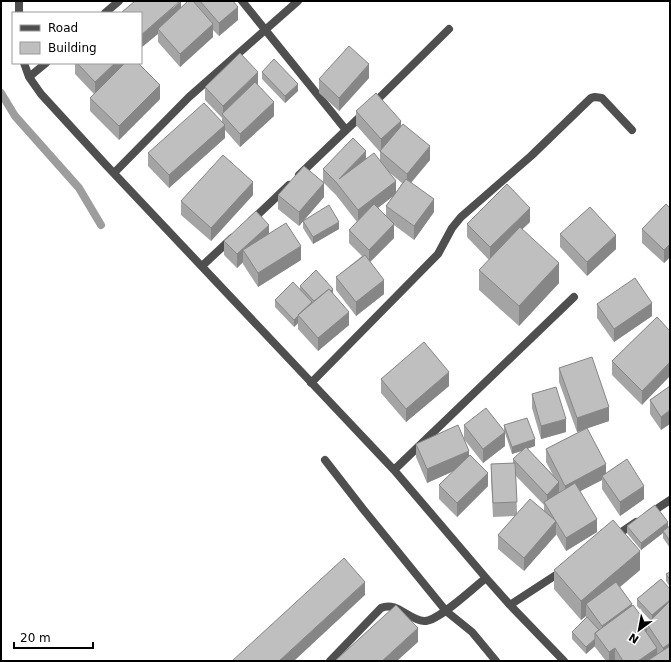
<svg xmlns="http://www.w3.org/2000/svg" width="671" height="662" viewBox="0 0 671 662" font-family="'DejaVu Sans',sans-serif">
  <rect width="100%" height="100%" fill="#fff"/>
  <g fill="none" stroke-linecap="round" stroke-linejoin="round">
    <path stroke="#9d9d9d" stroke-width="8" d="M1,93L15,116L79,188L101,225"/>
    <path stroke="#4f4f4f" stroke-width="8" d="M19,1V13
      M242,1L346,130
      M105,13L119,1
      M24,63L29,77L41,94L106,165L394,470L486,578L510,605L564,661
      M29,77L46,63
      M372,105L449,29
      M114,173L189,97L298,1
      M299,175L364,113
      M251,221L289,185
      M202,266L232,238
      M311,383L438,254L452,228L461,217L531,156L591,98L595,97L602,98L632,130
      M325,460L363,509L446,611L472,632L496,661
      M394,470L574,297
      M649,514L670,500
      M614,537L636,522
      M510,605L562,571
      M330,661L381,608C397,601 408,620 424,621C438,622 474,587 486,578"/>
  </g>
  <path fill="#a4a4a4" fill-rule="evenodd" d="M187,1H233L238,20L219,36L213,30V37L180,67L158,42V34L141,13H122V12L181,8L187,2Z
    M75,63H138L160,99L119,140L90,111V98L94,94L75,74Z
    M262,72L298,91L285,103L262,79Z
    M369,78L339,111L319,93V79Z
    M258,85L274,116L240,147L225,130V138L169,188L148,166V153L222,122V118L205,100V87Z
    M356,111L401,126L430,160L411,183L434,212L414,240L394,225V238L370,262L384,294L356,316L336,290V277L362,256L349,243V230L357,222L336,195L323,182V169L366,159L380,160V152L356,125ZM390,173L402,183L396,193ZM393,196L386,206V216L378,208Z
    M253,195L211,241L181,215V201Z
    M278,195L324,197L299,226L278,209Z
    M670,208V257L664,263L642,243V229Z
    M303,221L339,229L313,244L303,228Z
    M530,222L522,229L559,283L519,326L479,290V270L489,260L467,237V224Z
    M269,234L301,260L258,287L243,264V262L237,268L224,255V241Z
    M560,234L616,249L587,276L560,247Z
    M300,286L333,294L349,325L318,351L298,329V323L294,327L275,307V300L300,289Z
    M597,304L652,316L614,342L597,318Z
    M657,317L642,405L612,375V361Z
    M559,368L609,421L587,428L606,473L644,499L620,516L602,489V480L580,491L597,532L566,551L556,534L524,571L498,549V535L515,516L493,517L491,478V464L513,463V459L522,451L512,454L505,433V446L483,463L464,439V425L504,432V425L535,446L527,449L553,475L546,462V449L583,430L577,432L559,382ZM516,476L544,505V511L517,513Z
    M381,379L449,386L406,422L381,393Z
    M670,386L661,430L650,414V400Z
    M532,394L566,432L541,439L532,408Z
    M416,444L469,456L488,486L457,517L439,499V485L454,471L427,483L416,457Z
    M627,526L668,527L670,526V548L663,538V533L641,550L627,533Z
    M554,570H640L620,587L632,605L647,624V633V624L651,621L637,606V599L661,579L670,661H606L595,647V646L586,654L572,639V632L586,618V616L581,620L554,589Z
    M670,572V587L666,581V574Z"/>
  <path fill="#868686" d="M181,1V14L158,29V34L141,48V35Z
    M238,7V20L219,36V23Z
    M213,24V37L180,67V54Z
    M115,63H130L95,96V82Z
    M369,64V78L339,111V98Z
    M258,72V85L223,115V106Z
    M298,84V91L285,103V96Z
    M160,85V99L119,140V126Z
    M274,102V116L240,147V134Z
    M401,121V134L381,152V139Z
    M225,125V138L169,188V175Z
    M430,146V160L407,187V174Z
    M366,151V165L339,179Z
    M396,181V194L358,223V210Z
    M253,182V195L211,241V228Z
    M324,183V197L299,226V212Z
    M434,199V212L414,240V226Z
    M530,208V222L490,260V247Z
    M339,222V229L313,244V237Z
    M394,224V238L369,263V250Z
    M269,225V238L243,250V262L237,268V254Z
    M616,235V249L587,276V262Z
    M670,244V257L664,263V250Z
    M301,246V260L258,287V273Z
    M559,263V283L519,326V306Z
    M384,280V294L356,316V302Z
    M333,289V296L317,304Z
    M652,303V316L614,342V329Z
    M349,312V325L318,351V338Z
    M298,316V323L294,327V320Z
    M670,362V376L642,405V391Z
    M449,372V386L406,422V409Z
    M609,407V421L577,432V418Z
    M670,410V424L661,430V417Z
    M566,419V432L541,439V426Z
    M505,432V446L483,463V449Z
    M535,439V446L512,454V447Z
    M469,451V464L427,483V469Z
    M606,464V478L602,476V480L565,499V486Z
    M488,473V486L457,517V503Z
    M559,482V495L547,506V495Z
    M644,486V499L620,516V502Z
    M597,519V532L566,551V538Z
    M556,521V535L524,571V558Z
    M668,522V529L663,531V533L641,550V543Z
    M640,551V570L591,611L586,604V616L581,620V601Z
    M365,582V595L294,661H279Z
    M670,600V607L652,623V615Z
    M632,604V618L602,640V626Z
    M647,624V638L631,636Z
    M418,628V642L397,661H382Z
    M595,639V646L586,654V647Z
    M670,643V656L663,661V648Z
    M615,648V661H609V652Z
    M657,648V661H638Z"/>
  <path fill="#bfbfbf" stroke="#868686" d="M135,1H180L141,35V13H122V12Z
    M188,1H193L213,24L180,54L158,29Z
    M200,1H233L238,7L219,23Z
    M349,46L369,64L339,98L319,79Z
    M240,53L258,72L223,106L205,87Z
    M274,59L298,84L285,96L262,72Z
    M77,63H115L95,82Z
    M125,63H138L160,85L119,126L90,98Z
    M255,82L274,102L240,134L222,114Z
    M376,93L401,121L381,139L356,111Z
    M204,103L225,125L169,175L148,153Z
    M403,124L430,146L407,174L380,151Z
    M353,138L366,151L339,179L374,153L396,181L358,210L336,182L323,169Z
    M223,155L253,182L211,228L181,201Z
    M304,166L324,183L299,212L278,195Z
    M406,179L434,199L414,226L386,206Z
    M507,184L530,208L490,247L467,224Z
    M374,204L394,224L369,250L349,230Z
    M666,204L670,208V244L664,250L642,229Z
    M329,205L339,222L313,237L303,221Z
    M590,207L616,235L587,262L560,234Z
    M256,211L269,225L237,254L224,241Z
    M286,223L301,246L258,273L243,250Z
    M520,227L559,263L519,306L479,270Z
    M365,255L384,280L356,302L336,277Z
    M316,270L333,289L331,291L329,289L314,301L300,286Z
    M635,278L652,303L614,329L597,304Z
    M293,282L312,302L298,315H299L294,320L275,300Z
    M329,289L349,312L318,338L298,315Z
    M657,317L670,331V362L642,391L612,361Z
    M424,342L449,372L406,409L381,379Z
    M592,357L609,407L577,418L559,368Z
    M670,386V410L661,417L650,400Z
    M556,387L566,419L541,426L532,394Z
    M486,408L505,432L483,449L464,425Z
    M527,418L535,439L512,447L504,425Z
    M458,425L469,451L427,469L416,444Z
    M587,428L606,464L565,486L546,449Z
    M526,447L559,482L547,495L513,459Z
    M470,455L488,473L457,503L439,485Z
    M627,459L644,486L620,502L602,476Z
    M515,463L517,502L493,503L491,464Z
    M575,483L597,519L566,538L544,502Z
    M530,499L556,521L524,558L498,535Z
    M655,505L668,522L641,543L627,526Z
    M613,520L640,551L581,601L554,570Z
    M670,526V541L663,531Z
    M344,558L365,582L279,661H232Z
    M670,572V580L666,574Z
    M661,579L670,589V600L652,615L637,599Z
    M616,582L632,604L602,626L586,604Z
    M669,602L670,603V643L663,648L647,624Z
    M396,605L418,628L382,661H335Z
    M633,605L647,624L631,636L644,629L657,648L638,661H623L615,648L609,652L595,633Z
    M587,617L599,630L595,633V639L586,647L572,632Z
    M670,646V661H647Z"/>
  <rect width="671" height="662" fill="none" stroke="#000000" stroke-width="4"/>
  <rect x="12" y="12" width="130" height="52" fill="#ffffff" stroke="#999999"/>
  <rect x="20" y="25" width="20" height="6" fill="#4f4f4f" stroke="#999999"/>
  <text x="48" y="32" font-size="12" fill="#000000">Road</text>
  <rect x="20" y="42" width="20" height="12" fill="#bfbfbf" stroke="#999999"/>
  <text x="48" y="52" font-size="12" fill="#000000">Building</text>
  <g transform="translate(639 630) rotate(212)" stroke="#ffffff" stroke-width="3" paint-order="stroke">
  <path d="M0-3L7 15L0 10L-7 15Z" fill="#000000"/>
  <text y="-6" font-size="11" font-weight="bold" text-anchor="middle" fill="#000000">N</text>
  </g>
  <path d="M14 642v6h79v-6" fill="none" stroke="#000000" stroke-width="2"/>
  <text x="20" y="642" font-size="12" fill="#000000" stroke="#ffffff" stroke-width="3" paint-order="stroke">20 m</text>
</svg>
